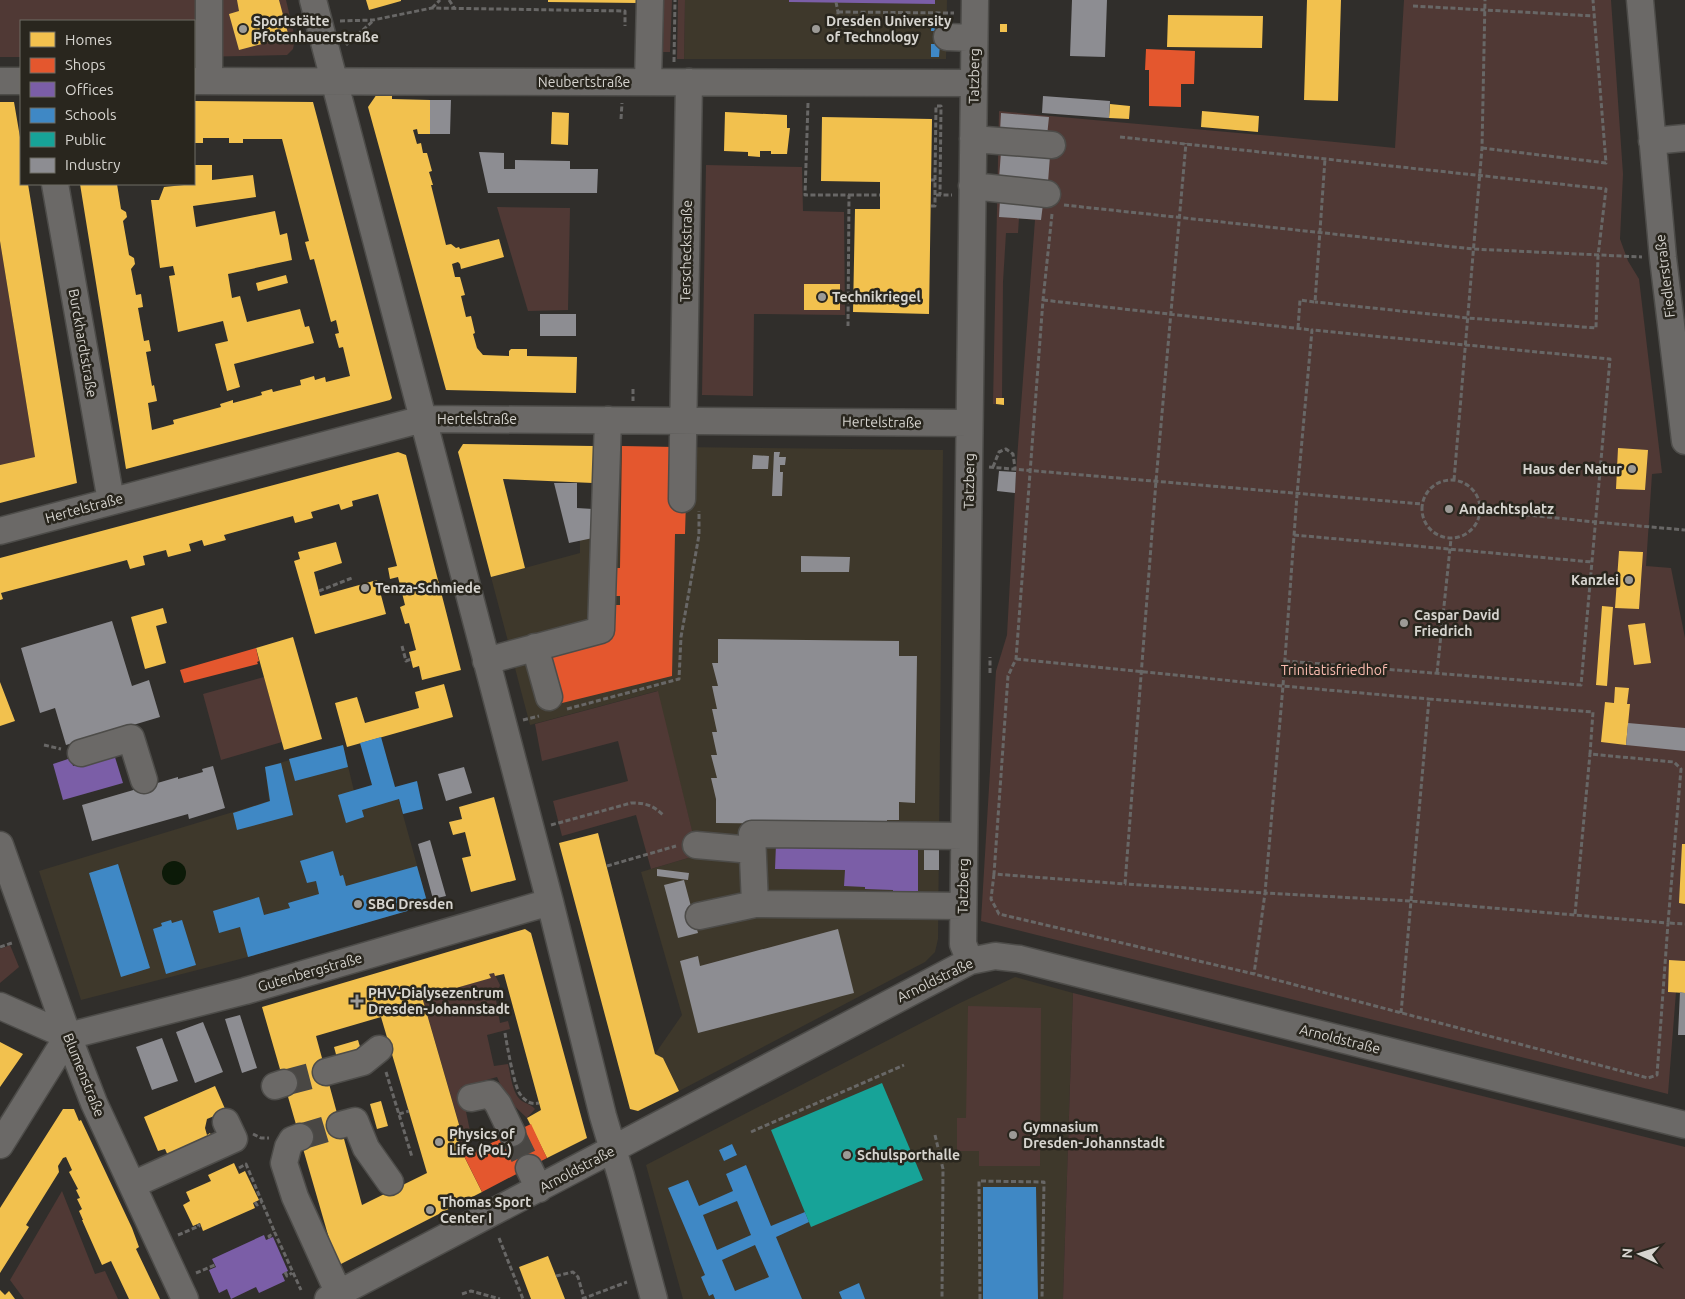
<svg xmlns="http://www.w3.org/2000/svg" width="1685" height="1299" viewBox="0 0 1685 1299" font-family="Ubuntu,sans-serif">
  <rect width="100%" height="100%" fill="#302e2b"/>
  <path fill="#3e382b" d="M685,0H947L946,59H684Z
    M593,446L943,450L938,939L935,952L925,962L679,1091L663,1058L655,1054L682,1015L641,872L698,855L657,691L530,725L491,577L580,553V540L593,538Z
    M343,745L354,791L393,779L428,905L248,957L81,1000L39,871L269,801L265,767Z
    M1015,977L1073,993L1063,1299H683L646,1165L960,1003Z"/>
  <path fill="#503935" d="M0,0H286L295,38L293,49L287,55L194,57V21H21V57H0Z
    M664,0H672L670,52H663Z
    M678,0H685L684,59H677Z
    M1404,0H1611L1623,174L1620,239L1628,261L1639,279L1662,473L1652,474L1646,566L1671,568L1685,638V993L1676,992L1668,1094L981,921L996,671L1007,635L1016,472L1035,220L1019,218L1018,233H1006L1003,282L1002,398H996V404H993L999,111C1131,124 1263,134 1395,148Z
    M706,165L802,167L803,211L844,212L845,315L754,314L753,396L702,395Z
    M497,207L570,208L568,310L528,311Z
    M0,241L35,457L0,465Z
    M264,677L282,742L221,760L203,694Z
    M658,691L698,855L651,869L636,815L562,836L553,801L628,781L618,741L542,761L535,724Z
    M10,945L19,967L0,983V949Z
    M494,973L500,985L496,1000L500,1023L508,1021L510,1029L487,1035L494,1066L508,1064C511,1075 512,1094 522,1101C527,1104 532,1105 535,1109L527,1118L507,1099L497,1077L461,1087L471,1136L460,1143L455,1129L460,1127L422,997L435,993L436,998L449,994V990L490,978L489,974Z
    M1073,993L1685,1147V1299H1063Z
    M968,1006L1041,1008L1040,1166H979V1151H957V1118H966Z
    M62,1191L95,1274L105,1271L118,1299H24L10,1280Z"/>
  <path fill="#0c1a08" d="M162 873a12 12 0 1 1 24 0a12 12 0 1 1-24 0Z"/>
  <path fill="#f2c14e" fill-rule="evenodd" d="M237,0H279L289,37L239,50L229,14L239,11Z
    M366,0H401V1L369,10Z
    M548,0H637V3L548,2Z
    M1307,0H1341L1338,101L1304,100Z
    M1168,15L1263,16L1262,48L1167,47Z
    M1000,24H1007V32H1000Z
    M377,94H392V99L430,100V134H418L417,129L413,130L417,144L421,143L423,153H427L432,171L429,172L433,185H431L446,245L451,244L456,248L459,247L460,249L499,239L504,257L461,269L460,264L458,262L452,264L455,277H460L465,295L461,296L466,317L471,316L475,333L473,334L477,348L483,355L509,356V351L511,349H527V356L577,357L576,393L446,390L368,107Z
    M194,101L313,102L392,398L390,400L126,469L80,184H117L121,209L126,212L127,217L123,221L129,255L134,258L135,264L131,269L136,295L141,294L143,307L138,308L144,341L149,340L151,351L146,352L152,386L154,385L157,401L148,403L152,430L174,424L173,420L221,407L220,404L233,400V403L262,395L261,392L272,389L273,392L301,385L300,380L314,376L315,380L325,377L326,382L350,376L343,347L339,348L335,334L339,333L336,320L331,322L314,259L310,260L305,242L309,241L282,139H243V143H229V138H203V143H194Z
    M0,102H14L21,143V184H28L77,483L0,503V465L35,457L0,241Z
    M1110,104L1130,106L1129,119L1109,118Z
    M1202,111L1259,116L1258,132L1201,127Z
    M552,112L569,113L568,145L551,144Z
    M725,112L787,115V128H790L787,154H771V151H760V157L748,156V152L724,151Z
    M822,117L932,119L929,314L853,312L855,209H880V182L821,181Z
    M194,165H212V180L253,175L256,197L193,206L196,227L275,211L280,235L287,233L292,260L228,274L232,298L240,296L247,322L300,309L305,327L309,326L314,343L234,364L240,387L227,391L215,344L228,341L223,321L178,332L169,276L175,275L173,266L160,268L151,200H159L164,187L194,184Z
    M286,275L288,283L258,291L256,283Z
    M804,284H840V310H804Z
    M996,398H1004V405L996,404Z
    M463,444L593,446V483L503,479L525,568L491,577L458,452Z
    M1618,448L1648,450L1645,490L1616,489Z
    M398,452L406,455L461,670L422,680L419,666L413,668L409,652L416,650L409,623L405,624L400,607L405,605L398,577L390,579L388,568L397,566L378,494L352,501L353,506L341,510L339,504L311,512L313,518L295,523L293,516L224,535L226,540L204,546L202,540L189,544L191,551L168,557L166,550L143,556L145,565L130,569L127,560L1,593L3,599L0,600V558Z
    M336,542L342,563L314,572L320,596L377,580L386,614L315,634L294,561L300,559L298,552Z
    M1619,551L1643,552L1639,609L1615,608Z
    M1602,606L1613,607L1607,686L1596,685Z
    M163,608L167,623L156,626L166,663L145,669L131,617Z
    M1645,623L1651,663L1634,665L1628,625Z
    M293,637L322,739L284,750L256,648Z
    M0,682L15,721L0,726Z
    M444,684L453,717L347,747L335,703L357,697L365,723L419,708L415,692Z
    M1615,687L1629,688L1627,704H1630L1626,745L1601,742L1605,702L1614,703Z
    M494,797L516,880L471,892L462,858L471,856L465,832L453,835L449,822L462,819L459,807Z
    M598,833L655,1054L663,1058L679,1091L638,1111L630,1109L559,843Z
    M1682,844H1685V904L1679,903Z
    M525,929L531,933L587,1138L547,1158L527,1118L541,1110L504,974L495,976L494,973L489,974L491,978L449,990L450,994L436,998L435,993L422,997L460,1128L455,1129L464,1156L482,1192L337,1266L262,1007ZM381,1017L427,1173L362,1205L316,1036Z
    M1669,960L1685,961V993L1668,992Z
    M358,1040L361,1050L337,1058L334,1047Z
    M0,1042L23,1054L0,1087Z
    M215,1086L226,1111L207,1119L205,1128L207,1135L210,1133L213,1139L169,1158L165,1149L158,1151L144,1117Z
    M381,1101L388,1126L377,1129L370,1104Z
    M63,1109H74L79,1121L81,1120L132,1228L139,1247L136,1249L160,1299H129L111,1261L102,1265L82,1220H83L79,1211L82,1209L77,1199L80,1198L76,1190L78,1189L69,1172L72,1170L66,1157L63,1158L58,1166L59,1172L26,1225L29,1227L0,1273V1208Z
    M234,1163L239,1174L245,1171L259,1200L253,1203L255,1208L203,1231L200,1223L193,1226L183,1205L190,1201L186,1192L211,1181L208,1175Z
    M548,1256L556,1276L565,1299H531L519,1267Z
    M0,1290L5,1295L9,1291L15,1299H0Z"/>
  <path fill="#e4572e" d="M1146,49L1195,51L1194,84H1181V107L1149,106V70H1145Z
    M622,446L675,447L686,500L685,534H675L672,676L562,703L547,653L610,605H620V596H610V568H620Z
    M256,648L259,661L257,662L258,664L184,683L180,670Z
    M531,1124L547,1158L482,1192L464,1156Z"/>
  <path fill="#7b5ea7" d="M789,0H935V4L789,2Z
    M114,754L123,783L63,800L53,764L71,758L73,766Z
    M776,844L866,846V848L918,847V891H893V890L865,889V887L844,886L845,870L775,869Z
    M264,1235L266,1240L273,1237L288,1271L282,1274L285,1281L259,1293L256,1287L231,1299L227,1289L219,1293L209,1270L216,1267L212,1259Z"/>
  <path fill="#3f88c5" fill-rule="evenodd" d="M932,17H940V31H931Z
    M931,44H940L939,57H931Z
    M381,737L395,787L417,781L423,809L403,814L399,799L362,810L364,817L346,823L338,795L372,785L360,743Z
    M343,745L348,767L295,781L289,759Z
    M281,763L293,815L237,830L233,813L270,801L265,767Z
    M333,851L340,876L343,875L346,886L417,866L428,905L248,957L240,927L219,933L213,911L259,897L264,915L290,908L288,903L319,894L316,881L307,883L300,861Z
    M118,864L150,968L121,977L89,873Z
    M171,920L172,923L182,920L196,965L166,974L153,929L162,926L161,923Z
    M732,1144L737,1155L724,1161L719,1150Z
    M746,1165L771,1226L805,1212L809,1222L776,1237L802,1299H715L713,1294L709,1296L701,1277L705,1275L668,1188L688,1180L699,1206L733,1191L726,1174ZM737,1201L751,1235L717,1250L703,1215ZM755,1245L769,1277L735,1291L722,1260Z
    M983,1187H1036L1038,1299H983Z
    M859,1283L865,1299H842L839,1292Z"/>
  <path fill="#17a398" d="M882,1083L923,1180L811,1227L771,1130Z"/>
  <path fill="#8d8d92" d="M1072,0H1107L1105,57L1070,56Z
    M1043,96L1110,101L1109,118L1042,113Z
    M430,100H451L450,134H430Z
    M1001,113L1049,117L1047,136L1000,132Z
    M479,152L504,153V169H515V160L570,161V169H598L597,193H488Z
    M1001,152L1050,156L1048,182L999,179Z
    M1000,200L1043,204L1041,220L999,217Z
    M540,314H576V336H540Z
    M774,452H780L779,457H786L785,465H780V472H783L782,496H772Z
    M753,455L769,456L768,469H752Z
    M999,471L1016,472L1015,493L997,491Z
    M554,483H577V508L593,509V538L569,543Z
    M801,556L850,557L849,572H801Z
    M112,621L132,686L149,680L160,717L66,745L55,708L40,713L21,648Z
    M718,639L899,641V656H917L915,803L899,802V820H887V825L716,823V799L711,778H717L711,755H717L712,732H717L712,709H717L712,686H718L712,663H718Z
    M1628,723L1685,728V751L1626,745Z
    M213,766L225,808L189,819L188,814L92,841L82,805L178,777V779L203,772L202,769Z
    M464,767L472,793L446,801L438,774Z
    M430,840L446,896L433,899L418,844Z
    M924,847H939V870H924Z
    M657,869L689,873L688,880L657,876Z
    M684,880L698,933L678,938L664,885Z
    M838,929L854,993L698,1033L680,961L698,956L700,966Z
    M1680,992L1685,993V1035H1678Z
    M240,1015L257,1068L242,1073L225,1019Z
    M203,1022L223,1072L195,1083L176,1032Z
    M162,1038L178,1081L152,1090L136,1047Z"/>
  <g fill="none" stroke-linecap="round" stroke-linejoin="round">
    <path stroke="#494744" stroke-width="26" stroke-dasharray="26 13" stroke-linecap="butt" d="M284,1083L326,1072
      M512,1133L529,1168
      M300,1137L340,1125"/>
    <defs>
      <path id="minor" d="M313,0L550,902L603,1116L621,1176L654,1299
        M1640,0L1663,258L1685,441
        M947,37L974,38
        M0,81H21
        M194,81L974,83
        M209,81V0
        M648,82L650,0
        M973,139L1052,145
        M1652,141L1685,138
        M55,184L111,501
        M972,186L1047,194
        M682,499L689,82
        M0,531L423,419L969,423
        M535,647L549,697
        M486,661L601,630L608,420
        M81,753L131,738L144,780
        M0,845L68,1036L94,1103L185,1299
        M696,845L752,850
        M755,904L752,834L964,836
        M699,916L755,904L963,906
        M970,961L963,944L975,0
        M0,1006L68,1036
        M68,1036L245,991L550,902
        M326,1072L363,1062L379,1049
        M275,1086L284,1083
        M471,1098L490,1094L498,1104L512,1133
        M340,1125L355,1121L366,1148L390,1182
        M300,1137L292,1140L288,1147L284,1163L295,1197L339,1294
        M0,1145L68,1036
        M529,1168L539,1189
        M132,1185L234,1139L226,1122
        M328,1299L970,961L995,956L1020,959L1685,1125"/>
    </defs>
    <use href="#minor" stroke="#4d4c49" stroke-width="29"/>
    <path stroke="#686766" stroke-width="3" stroke-dasharray="5 2.5" stroke-linecap="butt" d="M449,0L455,9
      M836,2L838,12L837,36
      M1413,6L1594,16
      M432,8L440,0
      M838,12L954,13
      M340,21L373,20L432,8L625,11V26
      M346,45L373,21
      M674,62L675,0
      M808,103L805,195H849L848,326
      M621,119L622,103
      M1120,137L1606,189L1598,256L1596,328L1468,318L1315,302
      M1482,148L1606,163L1593,0
      M935,180L936,106H941L940,195
      M849,195H880
      M936,195H952
      M1064,205L1473,249L1642,257
      M931,206H935V180H931
      M1052,214L1043,300L1016,659L1008,676L994,874L1125,884L1156,481L1186,143
      M1043,300L1312,330
      M1298,328L1300,300L1315,302L1325,159
      M633,389V401
      M989,467L1422,504
      M993,467L999,452L1006,449L1013,454L1015,468
      M1454,480L1482,148L1485,0
      M1422 509a29 29 0 1 1 58 0a29 29 0 1 1-58 0Z
      M1480,510L1595,522L1685,530
      M1294,535L1592,562
      M319,591L352,578
      M402,646L406,661L411,659
      M1016,659L1283,686L1265,893L1125,884
      M1285,661L1581,685L1610,359L1312,330L1297,495L1283,686L1429,699
      M990,673V657
      M1437,673L1451,539
      M567,709L679,679L681,637L699,535V511
      M523,720L539,716
      M44,745L61,749
      M551,825L631,803C645,803 653,805 663,815
      M607,866L676,846
      M994,874L991,899L999,914L1254,974L1648,1078L1657,1075L1668,923L1411,901L1265,893L1254,974
      M1575,914L1590,754
      M0,947L12,943
      M1401,1013L1429,699L1593,712L1590,754L1674,762L1681,769L1668,923L1685,924
      M505,1033C507,1045 514,1086 520,1094C525,1101 531,1105 539,1103
      M386,1072L412,1157
      M399,1114L409,1111
      M751,1132L904,1065
      M253,1134L261,1138H269
      M935,1135L943,1169L942,1299
      M239,1168L246,1164L275,1233
      M255,1202L257,1205L262,1202
      M178,1235L199,1226L198,1224
      M270,1238L269,1236L275,1233L301,1290
      M499,1238L523,1299
      M285,1272L287,1276L292,1273
      M196,1273L215,1265
      M556,1276L573,1272L578,1277L584,1298
      M462,1294L471,1291L500,1299
      M582,1299L627,1282
      M980,1299L979,1181L1044,1182L1042,1299"/>
    <use href="#minor" stroke="#6b6967" stroke-width="26"/>
  </g>
  <g fill="#9c9a96" stroke="#29261e" stroke-width="2">
    <circle cx="243" cy="29" r="5"/>
    <circle cx="816" cy="29" r="5"/>
    <circle cx="822" cy="297" r="5"/>
    <circle cx="1632" cy="469" r="5"/>
    <circle cx="1449" cy="509" r="5"/>
    <circle cx="1629" cy="580" r="5"/>
    <circle cx="365" cy="588" r="5"/>
    <circle cx="1404" cy="623" r="5"/>
    <circle cx="358" cy="904" r="5"/>
    <path d="M354.5 993.5h5v5h5v5h-5v5h-5v-5h-5v-5h5z"/>
    <circle cx="1013" cy="1135" r="5"/>
    <circle cx="439" cy="1142" r="5"/>
    <circle cx="847" cy="1155" r="5"/>
    <circle cx="430" cy="1210" r="5"/>
  </g>
  <g text-anchor="middle" dominant-baseline="central" stroke-width="5" stroke-linejoin="round" paint-order="stroke">
    <g font-size="14" font-weight="bold" fill="#d6d4cf" stroke="#29261e" text-anchor="start">
      <text x="253" y="21">Sportstätte<tspan x="253" dy="16">Pfotenhauerstraße</tspan></text>
      <text x="826" y="21">Dresden University<tspan x="826" dy="16">of Technology</tspan></text>
      <text x="832" y="297">Technikriegel</text>
      <text x="1622" y="469" text-anchor="end">Haus der Natur</text>
      <text x="1459" y="509">Andachtsplatz</text>
      <text x="1619" y="580" text-anchor="end">Kanzlei</text>
      <text x="375" y="588">Tenza-Schmiede</text>
      <text x="1414" y="615">Caspar David<tspan x="1414" dy="16">Friedrich</tspan></text>
      <text x="368" y="904">SBG Dresden</text>
      <text x="368" y="993">PHV-Dialysezentrum<tspan x="368" dy="16">Dresden-Johannstadt</tspan></text>
      <text x="1023" y="1127">Gymnasium<tspan x="1023" dy="16">Dresden-Johannstadt</tspan></text>
      <text x="449" y="1134">Physics of<tspan x="449" dy="16">Life (PoL)</tspan></text>
      <text x="857" y="1155">Schulsporthalle</text>
      <text x="440" y="1202">Thomas Sport<tspan x="440" dy="16">Center I</tspan></text>
    </g>
    <g font-size="14" fill="#d6d4cf" stroke="#29261e">
      <text transform="translate(974 76) rotate(-89)">Tatzberg</text>
      <text x="584" y="82">Neubertstraße</text>
      <text transform="translate(686 251) rotate(-89)">Terscheckstraße</text>
      <text transform="translate(1665 276) rotate(-97)">Fiedlerstraße</text>
      <text transform="translate(83 343) rotate(80)">Burckhardtstraße</text>
      <text x="477" y="419">Hertelstraße</text>
      <text transform="translate(882 422) rotate(1)">Hertelstraße</text>
      <text transform="translate(969 481) rotate(-89)">Tatzberg</text>
      <text transform="translate(84 508) rotate(-15)">Hertelstraße</text>
      <text transform="translate(963 886) rotate(-89)">Tatzberg</text>
      <text transform="translate(310 972) rotate(-16)">Gutenbergstraße</text>
      <text transform="translate(935 980) rotate(-26)">Arnoldstraße</text>
      <text transform="translate(1340 1039) rotate(14)">Arnoldstraße</text>
      <text transform="translate(84 1075) rotate(68)">Blumenstraße</text>
      <text transform="translate(577 1169) rotate(-28)">Arnoldstraße</text>
    </g>
    <g font-size="14" fill="#fabcb0" stroke="#29261e">
      <text x="1334" y="670">Trinitatisfriedhof</text>
    </g>
  </g>
  <rect x="20" y="20" width="175" height="165" fill="#29261e" stroke="#6e6c65"/>
  <rect x="30" y="32" width="25" height="15" fill="#f2c14e" stroke="#6e6c65"/>
  <text x="65" y="45" font-size="15" fill="#d6d4cf">Homes</text>
  <rect x="30" y="58" width="25" height="15" fill="#e4572e" stroke="#6e6c65"/>
  <text x="65" y="70" font-size="15" fill="#d6d4cf">Shops</text>
  <rect x="30" y="82" width="25" height="15" fill="#7b5ea7" stroke="#6e6c65"/>
  <text x="65" y="95" font-size="15" fill="#d6d4cf">Offices</text>
  <rect x="30" y="108" width="25" height="15" fill="#3f88c5" stroke="#6e6c65"/>
  <text x="65" y="120" font-size="15" fill="#d6d4cf">Schools</text>
  <rect x="30" y="132" width="25" height="15" fill="#17a398" stroke="#6e6c65"/>
  <text x="65" y="145" font-size="15" fill="#d6d4cf">Public</text>
  <rect x="30" y="158" width="25" height="15" fill="#8d8d92" stroke="#6e6c65"/>
  <text x="65" y="170" font-size="15" fill="#d6d4cf">Industry</text>
  <g transform="translate(1640 1254) rotate(274)" stroke="#29261e" stroke-width="4" paint-order="stroke">
  <path d="M0-4L9 19L0 12L-9 19Z" fill="#d6d4cf"/>
  <text y="-8" font-size="14" font-weight="bold" text-anchor="middle" fill="#d6d4cf">N</text>
  </g>
</svg>
